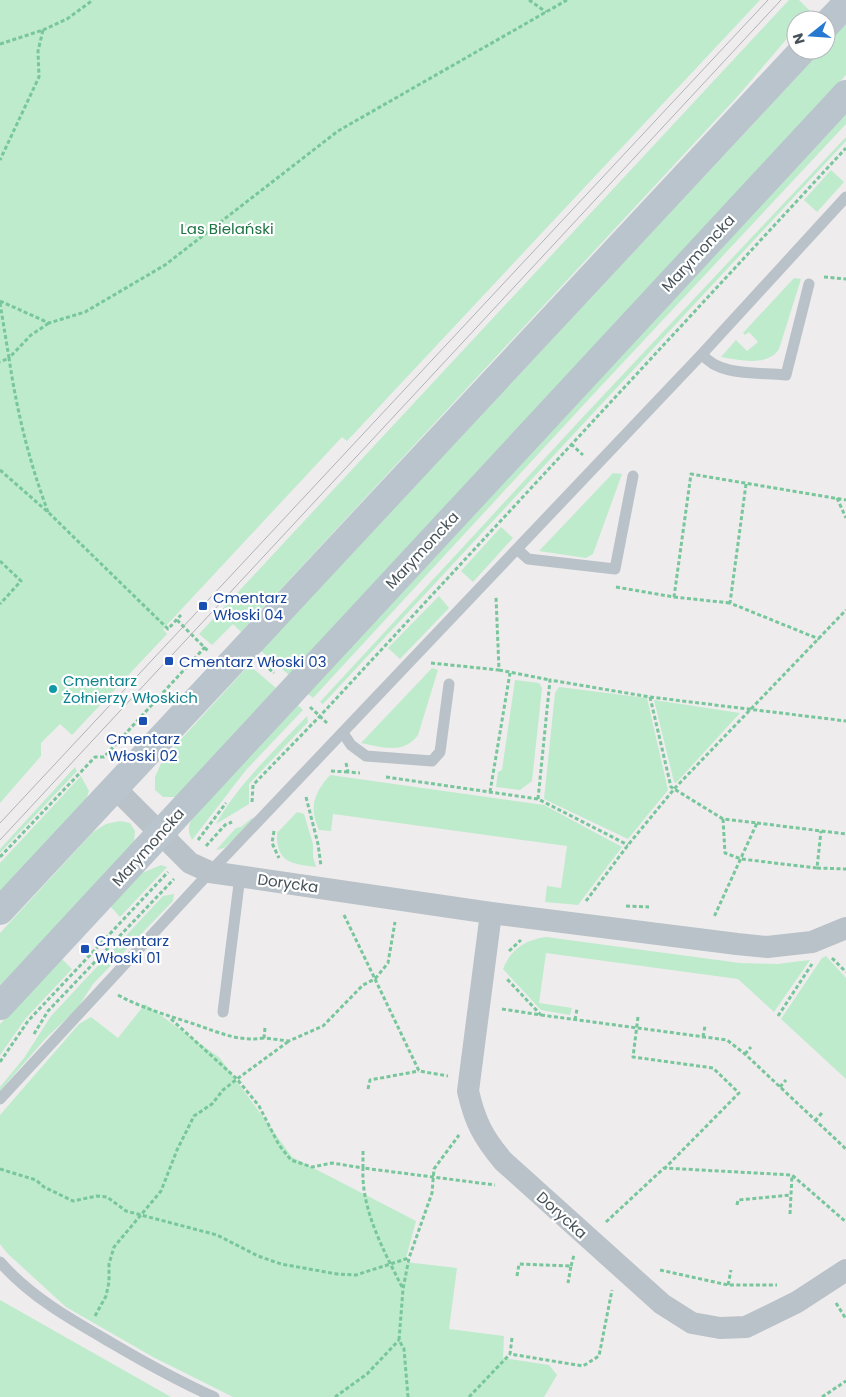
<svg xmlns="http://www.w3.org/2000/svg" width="846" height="1397" viewBox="0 0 846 1397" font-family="Poppins,sans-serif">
  <rect width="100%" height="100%" fill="#efeced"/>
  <path fill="#bdebcc" d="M0,0H760L347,441L342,437L163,629L167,634L72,735L60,724L41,743V756L0,803Z
    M789,0H799L810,11L803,20H796V28L737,97L241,632L233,624L212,645L199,634Z
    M846,24V75L289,675L261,651L822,50H826V45Z
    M846,114V124L588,400L313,698L307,693Z
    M846,137V141L323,704L320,702L583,417Z
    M831,170L844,182L817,212L804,200Z
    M794,278L801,279L779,349C768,367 739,360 721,357L736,340L747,351L758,342L749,332L745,335L743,333Z
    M613,473L622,474L593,554L586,558L539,551Z
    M501,527L513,538L473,582L461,571Z
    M439,596L449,608L400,659L388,648Z
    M249,665L276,688L176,797H163L155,790V777L163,759Z
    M432,668L438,670L418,735C403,755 382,747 361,743Z
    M515,680L539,683L542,688L532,781L520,790L496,787L498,772L502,770Z
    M559,687L647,698L668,790L628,839L544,799L555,693Z
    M654,700L740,713L676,783L674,782Z
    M297,704L303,710L246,770L192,840C187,830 188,825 194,816Z
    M307,716L308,722L249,784V804L216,824C239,783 276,749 307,716Z
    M75,767L77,771L0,853V849Z
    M330,775L544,805L622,847L578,905L545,902L547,886L561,888L567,846L333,814L331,831L319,830C308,807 315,792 330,775Z
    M81,776L89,791L85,803L0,893V863Z
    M297,812L304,814L313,844V857L316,867C292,864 276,863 277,833Z
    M252,818L256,820L224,848L216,850L236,828L241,827Z
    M120,821L130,823L135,831L134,843L0,986V933L93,832L106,824Z
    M161,865L167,867L120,917L110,906L142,873Z
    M174,894L173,901L93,984L77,1009L46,1038L0,1091V1087L24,1058L51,1016L163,896Z
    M546,937L740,963L777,964L810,960L774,1012L738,979L546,953L539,1003L572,1008L570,1015L541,1010L503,969C511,949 525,940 546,937Z
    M826,956L846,978V1079L781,1019L822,958Z
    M61,958L72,969L26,1018L0,1055V1024Z
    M145,1004L220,1058L292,1157L416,1221L405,1262L457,1268L449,1329L504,1336L503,1358L549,1365L557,1375L544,1397H233L153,1357L66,1307L8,1254L0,1244V1115L79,1024L91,1017L118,1038Z
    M0,1300L171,1397H0Z"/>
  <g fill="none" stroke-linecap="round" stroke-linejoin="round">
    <path stroke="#78c69b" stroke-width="3" stroke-dasharray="4 2.5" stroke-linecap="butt" d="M529,0L546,12
      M43,30L67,19L93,0
      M0,44L43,30L38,51L39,77L0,160
      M824,277L846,279
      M0,301L49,323L85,312L165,265L338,131L567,0
      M0,303L9,358L0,362
      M571,444L583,455
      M0,470L49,513L168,629L181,615
      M746,484L730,603L819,639
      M837,498L846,518
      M48,512C29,461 17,412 9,358L31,335L49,323
      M0,561L21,581L0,604
      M616,587L674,597L691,474L846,500
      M674,597L730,603
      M177,620L208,651
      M431,663L499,670L496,597
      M264,664L274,673
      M499,670L550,680
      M650,697L846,721
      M310,707L327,723
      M346,763L348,772L360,773
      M331,771L348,772
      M386,777L538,799L628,845
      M490,792L510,673
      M306,797L318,844L321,866
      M538,799L550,680L650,697L671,787L723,819L757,823L714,917
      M252,802L253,785L320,716L846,148
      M723,819L725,853L741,859L817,868L821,831
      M757,823L846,834
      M274,831L272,843L279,858
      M198,840L226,803
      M206,846L225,825L232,822
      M0,857L95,757H104L205,647
      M817,868L846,869
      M586,901L628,845L675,788L846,610
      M626,906L649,907
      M344,915L375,979L388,963L395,922
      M509,951L521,940
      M832,958L846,972
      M118,995C144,1009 170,1016 197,1025C220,1033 240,1042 264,1038
      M502,1009L541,1015L506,978
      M541,1015L727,1040L745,1054L846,1149
      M778,1016L812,964
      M638,1017L633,1057L713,1068L739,1093L665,1168
      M171,1019L237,1079L259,1106L279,1145L291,1160L312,1167L332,1163L363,1168C361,1210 384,1251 403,1289
      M575,1020L577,1009
      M265,1028L264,1038L289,1041L323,1026L363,985L375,979L419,1071L448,1076
      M34,1034L48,1011L174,879
      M703,1037L705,1026
      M745,1054L751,1047
      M0,1062L28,1021L168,872
      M780,1087L786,1080
      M368,1089L370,1080L419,1071
      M815,1121L822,1113
      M363,1151V1168L495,1185
      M0,1169L36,1180L44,1187L73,1201L97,1196L107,1197L126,1211L217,1235L258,1256L281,1264L337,1274L356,1275L409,1258
      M737,1205L738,1200L791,1195
      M790,1214L792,1175
      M606,1222L664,1168L792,1175L846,1222
      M571,1266L574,1255
      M660,1270L728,1285H777
      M517,1276L519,1264L571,1266L568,1283
      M728,1285L731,1270
      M836,1303L846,1319
      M95,1316L106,1296L109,1282V1264L114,1247L161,1191L177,1150L194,1116L212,1104L223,1090L237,1079L289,1041
      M512,1338L510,1354L583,1366L599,1356L612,1290
      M335,1397L367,1374L399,1340
      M408,1397L404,1349L399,1340L403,1289L409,1258L432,1193L434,1169L459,1135
      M469,1397L510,1354
      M822,1397L846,1381"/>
    <path stroke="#b9c2c8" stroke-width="11" d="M702,354C719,377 759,372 786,375L809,284
      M517,549L528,559L615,569L633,476
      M343,733L351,745L366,756L432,761L440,752L449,684
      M223,1012L240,876
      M0,1099L210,872L702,354L846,197
      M0,1262C31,1297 70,1319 110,1342C144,1362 178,1381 214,1397"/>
    <path stroke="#b9c2c8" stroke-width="22" d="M115,788L190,863L210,872L491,913L737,944L767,947L812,942L846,928
      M491,913L468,1091C475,1122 483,1137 503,1161L662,1304L692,1323L720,1328L746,1327L797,1302L846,1270"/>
    <path stroke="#b9c4cd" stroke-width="28" d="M826,25L846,4
      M0,911L803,50
      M0,1006L846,94"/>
    <path stroke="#afb2b6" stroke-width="1" d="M0,823L768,0
      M0,840L781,0"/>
  </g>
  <g fill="#1a4fb4" stroke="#fff" stroke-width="2">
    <rect x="198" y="601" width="10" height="10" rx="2.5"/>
    <rect x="164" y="656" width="10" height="10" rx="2.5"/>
    <rect x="138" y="716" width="10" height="10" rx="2.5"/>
    <rect x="80" y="944" width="10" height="10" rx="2.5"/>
  </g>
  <circle fill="#0f9aa8" stroke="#fff" stroke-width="2" cx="53" cy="689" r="5"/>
  <g text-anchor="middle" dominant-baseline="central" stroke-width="4.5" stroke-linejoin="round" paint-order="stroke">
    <g font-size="15" fill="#1d7443" stroke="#fff">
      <text x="227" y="228">Las Bielański</text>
    </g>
    <g font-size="15" fill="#465158" stroke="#fff">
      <text transform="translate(698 253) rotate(-47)">Marymoncka</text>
      <text transform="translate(422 550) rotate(-47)">Marymoncka</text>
      <text transform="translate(148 847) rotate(-48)">Marymoncka</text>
      <text transform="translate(288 883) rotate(8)">Dorycka</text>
      <text transform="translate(562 1215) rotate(42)">Dorycka</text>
    </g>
    <g font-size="15" fill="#164399" stroke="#fff" text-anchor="start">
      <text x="213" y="597">Cmentarz<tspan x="213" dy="17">Włoski 04</tspan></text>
      <text x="179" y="661">Cmentarz Włoski 03</text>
      <text x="143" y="738" text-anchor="middle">Cmentarz<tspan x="143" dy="17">Włoski 02</tspan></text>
      <text x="95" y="940">Cmentarz<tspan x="95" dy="17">Włoski 01</tspan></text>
    </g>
    <g font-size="15" fill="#0d838f" stroke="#fff" text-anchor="start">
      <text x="63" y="680">Cmentarz<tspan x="63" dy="17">Żołnierzy Włoskich</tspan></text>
    </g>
  </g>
  <g transform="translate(811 35) rotate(253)"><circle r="24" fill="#ffffff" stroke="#b5b9bc"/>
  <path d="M0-4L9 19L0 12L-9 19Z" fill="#2579d0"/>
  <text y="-8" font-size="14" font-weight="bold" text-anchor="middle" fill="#465158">N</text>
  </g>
</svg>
